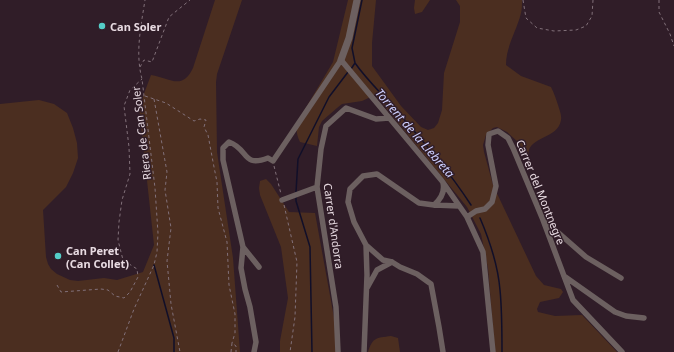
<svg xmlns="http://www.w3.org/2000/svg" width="674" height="352" viewBox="0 0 674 352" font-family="'Noto Sans',sans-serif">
  <rect width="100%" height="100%" fill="#301d28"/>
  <path fill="#4b2e20" d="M215,0H242L217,74L216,82L217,152L233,258L240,352H0V104L39,100L54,104L67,113L73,128L77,143L78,158L73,173L66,187L43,210L46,257L48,264L51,269L57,274L70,280L78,281L104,278L117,280L143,272L154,245L139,107L151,75C170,78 182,91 193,68Z
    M348,0H376L372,43V66L401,106L421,127L428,130L434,128L438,123L442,110L444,73L460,22V6L456,0H522C522,4 522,9 521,13C517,30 506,46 506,65L521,76L551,87C554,93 556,99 558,105C559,109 562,115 561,120C558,141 523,135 529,160L518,142L507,132L497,127L493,128L486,135L483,145L484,152L493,185L536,276L544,285L561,289L563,292L559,298L540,302L537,309L538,312L555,316L582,315L617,352H495L488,268L481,234L467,207L375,95L362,101L342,104L337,108L322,121L319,127L317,146L300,142C296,134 296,129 298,121L333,62Z
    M415,0H430L422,12L415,14L414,8Z
    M266,179L271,184L289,212L315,213L335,323L337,352H280V341L288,298L281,247L260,195L259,188L260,181Z
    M391,336L398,338L400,352H368C373,337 376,338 391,336Z"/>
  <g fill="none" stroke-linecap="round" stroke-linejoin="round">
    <path stroke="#110f29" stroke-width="1.5" d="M355,63C367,80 382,94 395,109C422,140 449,171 471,205
      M351,69L355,63L352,48L362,0
      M296,192L298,159L329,97L348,72
      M296,196V201L310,247L312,352
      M480,218C489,239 498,266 500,290C502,310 502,331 502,352
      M154,265L174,338V352"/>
    <path stroke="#82717a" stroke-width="1" stroke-dasharray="3 3" stroke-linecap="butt" d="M523,0L526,18L537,28L554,31L576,30L586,26L592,16L593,0
      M659,0V12L670,34L674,46
      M140,67L144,60L152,62L169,17L190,0
      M145,96L166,103L194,121L200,119L206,120L204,127L208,135L214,167L217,182L218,208L227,242L229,285L235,314V333L232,343
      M154,99L167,172L165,190L171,228L167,261L171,304L180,352
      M274,166L281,194
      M284,205L297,262L295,317L290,352
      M57,285L61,292L101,289L108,290L115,296L124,298L130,292L138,277L137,269L123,260L118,240L119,222L122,200L130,174L129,147L124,106L130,90L142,79
      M118,352L134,309L154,265L157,252L158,233L155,188L142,79C135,53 141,26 145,0
      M231,352L232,343L236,346V352"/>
    <path stroke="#6c6060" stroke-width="5.5" d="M282,200L317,187
      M434,205C441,199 445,192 443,183
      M467,217L476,211L485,209L492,202L496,186L488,145L489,134L498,131L508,138L513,148L543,220L573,300L622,352
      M545,221L586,257L621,278
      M243,247L259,267
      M564,276L615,312L626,316L644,318
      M367,288L377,270L392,262
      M254,352L256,342L250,307L245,289L241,268L243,247L223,160V148L229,142C249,149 242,168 268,158L273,161L341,60L442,181L467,217L483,252L493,352
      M338,352L336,307L317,187L321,149L326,126L346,108L376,119L389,118
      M364,352L367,275L366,245
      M443,352L439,327L431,284L417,274L400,267L392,262L383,260L366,245L354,222L348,202L350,189L363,176L377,174L419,203L434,205L459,206"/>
    <path stroke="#6c6060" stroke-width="7" d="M341,60L349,38L357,0"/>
  </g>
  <g fill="#54cdc7" stroke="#301d28" stroke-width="1.5">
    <circle cx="102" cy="26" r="4"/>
    <circle cx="58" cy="256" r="4"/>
  </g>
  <g text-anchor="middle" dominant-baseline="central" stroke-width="3" stroke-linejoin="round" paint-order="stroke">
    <g font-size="11" font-weight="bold" fill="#e8dbe2" stroke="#301d28" text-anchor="start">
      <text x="110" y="26">Can Soler</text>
      <text x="66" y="250">Can Peret<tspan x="66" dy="13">(Can Collet)</tspan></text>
    </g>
    <g font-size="11" fill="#e8dbe2" stroke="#301d28">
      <text transform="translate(141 133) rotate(-97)">Riera de Can Soler</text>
      <text transform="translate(541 192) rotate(68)">Carrer del Montnegre</text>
      <text transform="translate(334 226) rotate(82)">Carrer d'Andorra</text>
    </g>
    <g font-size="12" font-style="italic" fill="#cdcffe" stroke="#301d28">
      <text transform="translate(415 133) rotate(49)">Torrent de la Llebreta</text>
    </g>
  </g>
</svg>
